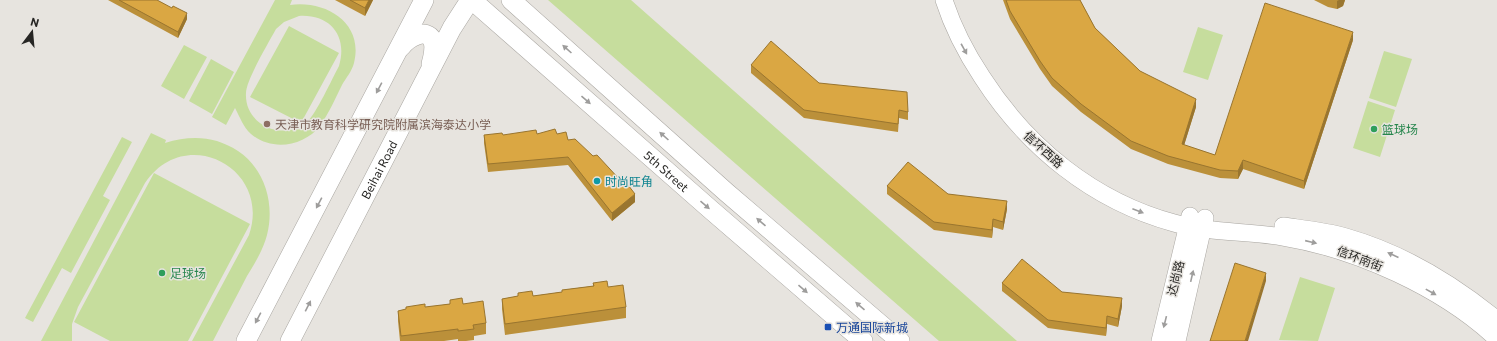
<svg xmlns="http://www.w3.org/2000/svg" width="1497" height="341" viewBox="0 0 1497 341" font-family="Commissioner,'Noto Sans SC',sans-serif">
  <rect width="100%" height="100%" fill="#e7e4df"/>
  <path fill="#c6dd9d" fill-rule="evenodd" d="M275,0H292L290,5C326,0 364,23 354,63C352,71 346,78 342,85C335,99 329,113 320,126C304,146 272,152 251,134C243,127 240,117 235,108L226,125L212,117ZM299,16C330,14 348,36 339,66C332,79 316,114 307,122C283,142 244,125 246,93C246,80 269,42 276,29L284,22Z
    M548,0H631L1017,341H939Z
    M289,26L339,53L301,123L250,97Z
    M1198,27L1223,35L1208,80L1183,72Z
    M184,45L207,57L184,99L161,86Z
    M1384,51L1412,59L1396,107L1369,98Z
    M211,59L234,72L212,114L189,101Z
    M1368,101L1395,110L1380,157L1353,148Z
    M151,133L166,140L165,143C191,135 215,136 238,151C265,169 275,204 267,235C263,250 255,263 247,276C236,298 224,319 213,341H192L249,235C272,168 185,123 145,183L78,307L72,324V341H41Z
    M122,137L132,142L103,196L110,200L71,273L62,268L33,322L25,318Z
    M154,173L250,224L188,341H110L74,322Z
    M1300,277L1335,288L1318,341L1279,340Z"/>
  <g fill="none" stroke-linecap="round" stroke-linejoin="round">
    <defs>
      <path id="secondary" d="M944,0C953,28 966,53 982,77C1027,147 1093,201 1174,223C1209,233 1247,231 1283,237C1356,249 1443,288 1497,339
        M1283,226C1304,229 1326,231 1346,237C1402,253 1453,284 1497,320
        M1160,341L1190,216
        M1177,341L1205,218"/>
      <g id="primary">
        <path id="s1" d="M472,0L710,209L863,341"/>
        <path d="M511,0L726,192L900,341"/>
        <path d="M401,47C407,39 426,26 433,41C435,48 433,57 431,64"/>
        <path d="M246,341L424,0"/>
        <path id="s2" d="M290,341L452,28L470,0"/>
      </g>
    </defs>
    <use href="#secondary" stroke="#a9a6a1" stroke-width="18"/>
    <use href="#primary" stroke="#a9a6a1" stroke-width="20"/>
    <use href="#secondary" stroke="#fff" stroke-width="17"/>
    <use href="#primary" stroke="#fff" stroke-width="19"/>
  </g>
  <path fill="#bb903a" d="M108,0H157L187,19L178,38Z
    M335,0H373L365,16Z
    M1003,0H1080L1095,28L1140,71L1196,107L1184,145L1215,155L1353,40L1304,189L1243,169L1238,179L1220,178L1168,164L1131,149L1081,112L1052,86L1040,69L1010,19Z
    M1314,0H1345L1343,6L1337,9L1328,7Z
    M751,65L819,83L908,112V120L899,118L898,132L804,118L751,73Z
    M537,134H557L568,140L593,156L621,181L635,202L612,221L568,165L488,172L484,143V135H503Z
    M887,186L948,194L1007,209L1003,230L993,227L992,238L934,230L887,194Z
    M593,283L608,287L626,307V318L505,335L502,309V299L518,296V293L533,296L562,292V290L593,286Z
    M1002,283L1062,292L1122,306L1118,327L1107,324L1106,336L1048,328L1002,291Z
    M450,300L463,304L486,323V334L474,336V340L466,341H458V339L444,341H400L398,321V311L450,304Z"/>
  <path fill="#99752f" d="M369,0H373L365,16V8Z
    M1339,0H1345L1343,6L1337,9V1Z
    M187,13V19L178,38V32Z
    M1353,32V40L1304,189V181Z
    M1196,99V107L1182,152V144Z
    M1243,160V169L1238,179V171Z
    M635,194V202L612,221V213Z
    M1007,201V209L1003,230V222Z
    M993,219V227L992,238V230Z
    M1266,273V281L1248,341H1245Z
    M1122,298V306L1118,327V319Z
    M1107,316V324L1106,336V328Z"/>
  <path fill="#daa743" stroke="#99752f" d="M119,0H157L172,8L173,6L187,13L178,32Z
    M350,0H369L365,8Z
    M1006,0H1080L1095,28L1140,71L1196,99L1182,144L1215,155L1265,3L1353,32L1304,181L1243,160L1238,171L1220,170L1168,156L1131,141L1081,104L1052,78L1040,61L1010,11Z
    M771,41L819,83L907,92L908,112L899,110L898,124L804,110L751,65Z
    M555,129L557,134L566,132L568,140L575,139L593,156L597,155L621,181H625L635,194L612,213L568,157L488,164L484,135L502,133L503,135L536,130L537,134Z
    M908,162L948,194L1007,201L1003,222L993,219L992,230L934,222L887,186Z
    M1022,259L1062,292L1122,298L1118,319L1107,316L1106,328L1048,320L1002,283Z
    M1235,263L1266,273L1245,341H1210Z
    M607,281L608,287L623,285L626,307L505,324L502,299L518,296V293L532,291L533,296L562,292V290L594,286L593,283Z
    M462,298L463,304L483,301L486,323L473,325L474,329L458,331V329L401,336L398,311L406,309V307L425,304V307L450,304V300Z"/>
  <defs><path id="oneway-solid" d="M-6-.8H1V-3.2L6.5 0L1 3.2V.8H-6Z"/></defs>
  <g fill="#9e9d9c">
    <use href="#oneway-solid" transform="translate(567 49) rotate(-138)"/>
    <use href="#oneway-solid" transform="translate(964 49) rotate(61)"/>
    <use href="#oneway-solid" transform="translate(379 88) rotate(118)"/>
    <use href="#oneway-solid" transform="translate(586 100) rotate(41)"/>
    <use href="#oneway-solid" transform="translate(664 136) rotate(-138)"/>
    <use href="#oneway-solid" transform="translate(319 203) rotate(118)"/>
    <use href="#oneway-solid" transform="translate(705 205) rotate(41)"/>
    <use href="#oneway-solid" transform="translate(1138 211) rotate(21)"/>
    <use href="#oneway-solid" transform="translate(761 222) rotate(-139)"/>
    <use href="#oneway-solid" transform="translate(1311 242) rotate(13)"/>
    <use href="#oneway-solid" transform="translate(1393 255) rotate(-156)"/>
    <use href="#oneway-solid" transform="translate(1192 276) rotate(-77)"/>
    <use href="#oneway-solid" transform="translate(803 289) rotate(41)"/>
    <use href="#oneway-solid" transform="translate(1431 292) rotate(29)"/>
    <use href="#oneway-solid" transform="translate(308 306) rotate(-63)"/>
    <use href="#oneway-solid" transform="translate(860 306) rotate(-139)"/>
    <use href="#oneway-solid" transform="translate(258 318) rotate(118)"/>
    <use href="#oneway-solid" transform="translate(1165 322) rotate(104)"/>
  </g>
  <circle fill="#8d6e63" stroke="#e7e4df" stroke-width="1.5" cx="267" cy="124" r="4"/>
  <g fill="#2e9e5b" stroke="#e7e4df" stroke-width="1.5">
    <circle cx="1374" cy="129" r="4"/>
    <circle cx="162" cy="273" r="4"/>
  </g>
  <circle fill="#0f9aa8" stroke="#e7e4df" stroke-width="1.5" cx="597" cy="181" r="4"/>
  <rect fill="#1a4fb4" stroke="#e7e4df" stroke-width="1.5" x="824" y="323" width="8" height="8" rx="2"/>
  <g text-anchor="middle" dominant-baseline="central" stroke-width="3" stroke-linejoin="round" paint-order="stroke">
    <g font-size="12" fill="#785e54" stroke="#e7e4df" text-anchor="start">
      <text x="275" y="124">天津市教育科学研究院附属滨海泰达小学</text>
    </g>
    <g font-size="12" fill="#27864d" stroke="#e7e4df" text-anchor="start">
      <text x="1382" y="129">篮球场</text>
      <text x="170" y="273">足球场</text>
    </g>
    <g font-size="12" fill="#272624" stroke="#e7e4df">
      <text transform="translate(1044 149) rotate(42)">信环西路</text>
      <text stroke="none"><textPath href="#s2" startOffset="193">Beihai Road</textPath></text>
      <text stroke="none"><textPath href="#s1" startOffset="259">5th Street</textPath></text>
      <text transform="translate(1360 258) rotate(21)">信环南街</text>
      <text transform="translate(1175 278) rotate(-76)">达尚路</text>
    </g>
    <g font-size="12" fill="#0d838f" stroke="#e7e4df" text-anchor="start">
      <text x="605" y="181">时尚旺角</text>
    </g>
    <g font-size="12" fill="#164399" stroke="#e7e4df" text-anchor="start">
      <text x="836" y="327">万通国际新城</text>
    </g>
  </g>
  <g transform="translate(32 32) rotate(16)" stroke="#e7e4df" stroke-width="3" paint-order="stroke">
  <path d="M0-3L7 15L0 10L-7 15Z" fill="#272624"/>
  <text y="-6" font-size="11" font-weight="bold" text-anchor="middle" fill="#272624">N</text>
  </g>
</svg>
